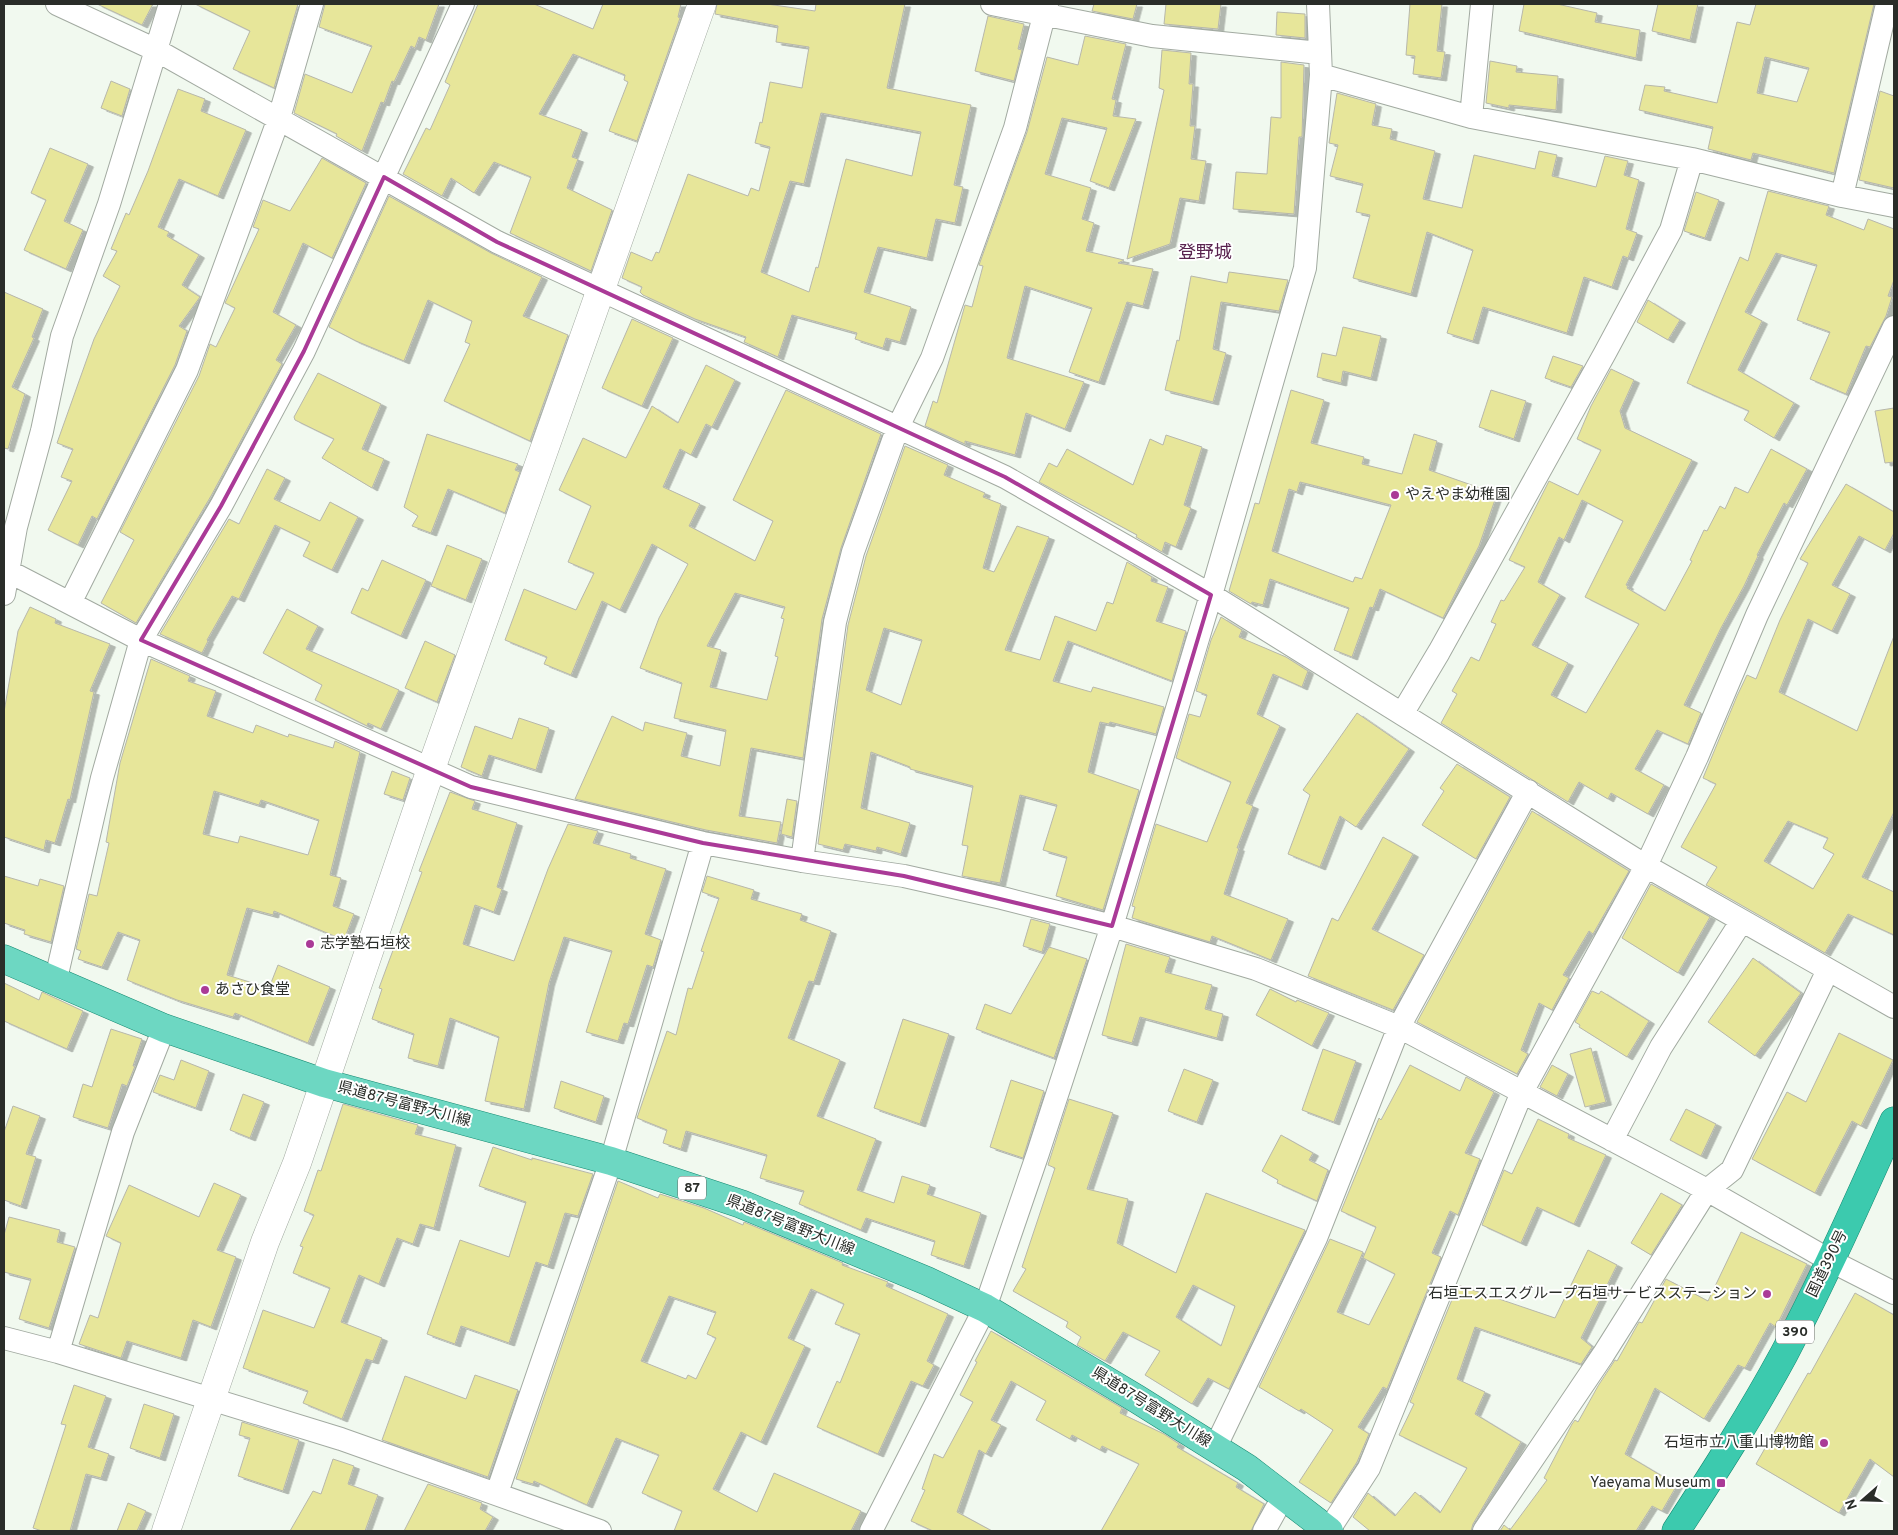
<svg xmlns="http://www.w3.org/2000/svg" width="1898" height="1535" viewBox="0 0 1898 1535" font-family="Overpass,'Noto Sans JP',sans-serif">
  <defs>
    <filter id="shadow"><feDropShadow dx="5.5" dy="3" stdDeviation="0" flood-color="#0004"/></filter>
  </defs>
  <rect width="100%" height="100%" fill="#f1f9ef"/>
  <path fill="#e7e69a" stroke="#b7b7ab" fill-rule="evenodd" filter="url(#shadow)" d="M97,4H153L142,25Z
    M195,4H298L274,88L233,69L250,31Z
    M325,4H439L426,40L419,37L415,48L411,46L394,82L392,81L384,103L381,102L362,151L336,136L337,134L294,113L305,74L352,93L372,46L319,27Z
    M478,4H534L593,29L603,4H681L678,17L680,18L637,141L609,131L628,82L624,80L625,75L573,54L539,114L582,130L572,157L578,159L567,188L612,210L591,271L510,233L531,177L494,162L474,193L451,178L442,196L403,174L426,128L430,130L450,85L445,82Z
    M717,4H767L815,11L816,4H905L887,88L971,105L954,185L963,187L955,223L936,219L927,258L878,247L864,292L911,307L900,342L886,338L883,348L855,339L857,333L792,315L778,357L744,342L746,337L695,319L643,295L640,292L642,287L622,278L631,252L652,261L656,252L659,253L688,174L748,196L751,188L759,191L770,147L755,143L760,122L762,123L770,82L802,88L809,47L776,42L778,26L715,14ZM821,113L921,132L912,176L846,159L818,268L816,267L809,292L761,272L790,181L804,184Z
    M1094,4H1137L1133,19L1092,11Z
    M1166,4H1221L1218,29L1164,24Z
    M1410,4H1442L1437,51L1445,52L1441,78L1413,74L1415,56L1406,55Z
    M1524,4H1557L1597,13L1595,22L1640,30L1636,58L1519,31Z
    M1658,4H1698L1690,40L1652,31Z
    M1756,4H1874L1834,173L1753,153L1751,160L1708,149L1713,127L1639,110L1645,85L1665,87L1664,91L1717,103L1737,22L1750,25ZM1765,57L1809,68L1797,102L1757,93Z
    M1277,12L1305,14V38L1276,35Z
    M988,16L1024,24L1018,49L1022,50L1014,81L975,71Z
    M1085,36L1126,44L1112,99L1116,100L1113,116L1136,119L1109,188L1090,181L1107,128L1062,118L1045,174L1091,188L1082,219L1094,223L1086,251L1124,260L1118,263L1153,269L1143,306L1127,302L1099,382L1069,372L1092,308L1025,286L1007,358L1084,382L1065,429L1026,413L1015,455L965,441V444L925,426L933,401L937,403L965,305L972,307L983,266L979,265L1027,132L1047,57L1078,65Z
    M1162,50L1191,53L1189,84H1193L1190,126H1195L1191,159L1206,161L1199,201L1180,198L1170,244L1127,259L1164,90L1159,88Z
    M1490,61L1517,66L1516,72L1558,76L1556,110L1509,105V108L1486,103Z
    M1281,62L1304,65L1302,137H1299L1294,214L1233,209L1236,172L1267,174L1271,117L1281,118Z
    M111,81L130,89L122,116L101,108Z
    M178,89L205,99L201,111L246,130L218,196L179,179L158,227L169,232L167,236L199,255L182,285L200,297L179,326L187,331L175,365L97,519L92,516L78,545L48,530L72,481L61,477L73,449L57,443L94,339L120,286L103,276L117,251L111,249L126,213L129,215L148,171Z
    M1880,91L1894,96V188L1859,180Z
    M1337,93L1376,104L1372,125L1392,129L1390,139L1435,151L1423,199L1462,208L1474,155L1535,169L1539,151L1557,155L1552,176L1596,187L1605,156L1628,161L1624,175L1639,180L1626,229L1637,233L1628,258L1623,256L1612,287L1584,277L1567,333L1483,307L1473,341L1447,333L1473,250L1427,232L1411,294L1353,278L1370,215L1356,212L1363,184L1330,176L1338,145L1329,143Z
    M50,148L88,164L64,221L83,230L66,269L24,250L46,200L31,193Z
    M322,158L366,183L332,258L303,243L273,312L296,325L276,360L282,364L211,496L136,623L101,603L134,540L120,532L199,376L210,344L216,347L235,308L225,303L259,229L253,227L263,200L290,211Z
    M1768,191L1829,206L1826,215L1864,230L1868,219L1894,229V280L1888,296L1892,297L1886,316L1870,347L1866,346L1846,394L1810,379L1830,332L1797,320L1817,265L1776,253L1745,312L1762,321L1738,370L1794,403L1774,438L1744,420L1749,411L1687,383L1740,257L1748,261Z
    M1696,192L1719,200L1705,238L1684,231Z
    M389,196L491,253L542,277L523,316L568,335L530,441L444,401L470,344L465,342L472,321L428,300L404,361L356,341L329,327Z
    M1229,272L1288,280L1279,311L1221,302L1213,349L1226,353L1213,402L1165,390L1177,340L1179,341L1191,276L1227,283Z
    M4,292L43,309L32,337L34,338L12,387L25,394L8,449L4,448Z
    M1648,300L1680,320L1668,340L1637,322Z
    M632,319L673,338L642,406L602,388Z
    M1343,327L1381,336L1371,378L1343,371L1341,383L1317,377L1322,353L1336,356Z
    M1553,356L1583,366L1571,387L1545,378Z
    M706,365L735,380L712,427L706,424L691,455L680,449L663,487L700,504L689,526L755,561L773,521L733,500L786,390L881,434L841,548L822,619L803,758L751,748L739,816L781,822L777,843L706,830L575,799L612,716L643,731L645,722L687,733L681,756L720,766L726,730L674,718L682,683L640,668L659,618L688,564L652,544L620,610L602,601L571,675L544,664L547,657L505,640L524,589L576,610L594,573L568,562L591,506L559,490L583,438L626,458L652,406L678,423ZM735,593L785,607L781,618L784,619L775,656L778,657L767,700L710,687L721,650L707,646Z
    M1611,369L1634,380L1620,411L1625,428L1692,460L1626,585L1628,586L1627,588L1665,611L1692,561L1690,560L1704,530L1707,531L1720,506L1725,509L1735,487L1748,493L1771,449L1807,469L1787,505L1784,503L1757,555L1758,556L1744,586L1721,628L1684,705L1701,713L1688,744L1657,730L1635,769L1664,785L1648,814L1611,793L1608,799L1579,782L1568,802L1441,723L1457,694L1452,691L1471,657L1479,661L1496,624L1491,622L1501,600L1504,601L1525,567L1509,560L1549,481L1578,495L1601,450L1577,439L1591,406ZM1582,500L1623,521L1585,597L1639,624L1586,713L1551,695L1568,663L1532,645L1560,595L1538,582L1559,537L1564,540Z
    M318,373L381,404L362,449L384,459L372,488L322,458L334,439L295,420L294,417Z
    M1291,390L1324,400L1311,443L1364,457L1362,464L1402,474L1414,434L1437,441L1429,470L1497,494L1479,546L1443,618L1380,589L1373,608L1370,607L1352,657L1334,650L1349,608L1270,579L1263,605L1252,602L1251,604L1229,591L1255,503L1259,504ZM1300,482L1391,505L1362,579L1355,577L1353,582L1272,551L1289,489L1297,492Z
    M1491,390L1526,401L1514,439L1479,427Z
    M1894,408V462L1885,463L1875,411Z
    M427,434L518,464L515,470L520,472L505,513L448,489L431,533L412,526L418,516L404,507Z
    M1166,435L1202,447L1184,505L1191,508L1176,547L1165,542L1162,552L1136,537L1137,535L1039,482L1049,463L1057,467L1067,449L1133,485L1150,439L1163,445Z
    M905,446L948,465L944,475L985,493L983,497L1001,504L983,568L994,572L1017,526L1049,537L1005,650L1040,660L1055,616L1096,631L1107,602L1113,604L1127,562L1152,577L1151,581L1168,587L1156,621L1186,631L1172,681L1068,641L1053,681L1091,692L1093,687L1164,707L1156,734L1110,722L1109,724L1100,722L1088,772L1139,790L1103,910L1056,896L1067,857L1043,850L1057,805L1020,795L1000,883L962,876L968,846L962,845L973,786L910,769V767L871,752L861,808L910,823L901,854L877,847L876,851L845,844L843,850L818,844L848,625L866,556ZM884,628L922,640L901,705L866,690Z
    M267,469L285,478L274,499L320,521L330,502L358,517L332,570L303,556L310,542L275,525L239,599L232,596L207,640L208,641L202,653L160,634L229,519L239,524Z
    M1846,484L1894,512V533L1885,550L1859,536L1832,585L1850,594L1832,631L1808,619L1779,692L1857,731L1894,636V812L1862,877L1894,892V935L1848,914L1825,953L1706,885L1717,867L1681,847L1716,784L1703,778L1737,696L1747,675L1756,679L1780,620L1808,563L1800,559ZM1788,821L1828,838L1823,848L1834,854L1813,889L1764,861Z
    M447,545L482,559L466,600L431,586Z
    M382,560L426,580L401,636L351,613L362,588L368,591Z
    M30,607L56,619L55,623L110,644L90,691L94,692L70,800L68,799L55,843L46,840L44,850L4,837V712L18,631Z
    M287,609L318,626L306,649L399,690L381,729L368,723L367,726L315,700L322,685L263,653Z
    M1221,617L1242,630L1239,637L1286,657L1308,671L1302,687L1273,674L1257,714L1280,726L1246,803L1253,806L1237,848H1239L1224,894L1288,919L1271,960L1212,936L1210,942L1132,918L1135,907L1132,906L1156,824L1207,842L1231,782L1176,758L1189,714L1200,717L1207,695L1196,691L1211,640Z
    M425,641L455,655L437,702L405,688Z
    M151,659L190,676L188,681L216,691L207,716L253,733L256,725L288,737L289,734L333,748L335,741L360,752L330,875L341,878L333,906L354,914L344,940L274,911L273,915L247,908L227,975L269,988L278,965L330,987L308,1043L235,1013L233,1017L177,1000L127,980L140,940L118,932L102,967L78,959L81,951L76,949L89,894L97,896L109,843L106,842L120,763ZM214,791L259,805L261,800L319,820L308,855L240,836L238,843L203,834Z
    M1357,713L1409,749L1356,827L1340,816L1320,867L1288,854L1310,795L1303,790Z
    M519,718L549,728L536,770L489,755L482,776L461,767L475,726L512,739Z
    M1457,764L1510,797L1476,859L1422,825L1444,791L1440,788Z
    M392,771L410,778L403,800L384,794Z
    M450,792L475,801L472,809L517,823L497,887L502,889L494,912L475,905L463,944L514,961L548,869L568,824L598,831L593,843L631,854L630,858L666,869L645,934L661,940L653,967L647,965L628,1024L624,1023L618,1041L586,1032L612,951L564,937L549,983L524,1109L485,1101L499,1037L450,1018L438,1066L408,1058L414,1034L372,1019L382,989L379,988L422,872L419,871Z
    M787,799L797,801L792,837L781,834Z
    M1532,811L1629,871L1593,934L1589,931L1563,975L1569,978L1552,1010L1539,1003L1521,1050L1528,1054L1517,1074L1417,1022Z
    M1383,837L1413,854L1372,929L1424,955L1393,1010L1308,976L1332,918L1338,921Z
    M4,876L38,886L40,879L64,886L51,942L24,934L25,930L4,923Z
    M707,876L754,890L751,899L802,914L800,920L831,931L814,982L809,981L788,1038L840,1060L817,1116L876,1139L857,1190L894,1203L902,1176L930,1185L927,1194L981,1213L964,1266L931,1255L935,1241L866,1218L861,1230L799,1204L804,1191L760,1178L767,1155L686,1131L681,1149L663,1143L667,1130L637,1118L667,1031L676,1035L688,988L692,989L704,952L701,951L719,898L702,892Z
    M1651,884L1710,917L1678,973L1622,938Z
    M1031,919L1050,924L1042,952L1023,946Z
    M1126,944L1170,957L1165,972L1212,985L1205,1009L1223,1014L1217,1038L1140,1017L1132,1043L1102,1035Z
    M1049,947L1087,959L1054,1058L976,1029L985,1004L1011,1014Z
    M1753,958L1801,993L1755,1056L1708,1022Z
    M4,983L39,1000L42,992L83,1011L67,1049L4,1021Z
    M1270,989L1296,1002L1297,1000L1329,1013L1312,1046L1256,1015Z
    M1592,991L1599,994L1601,991L1649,1021L1627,1057L1579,1027L1580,1025L1575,1022Z
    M903,1019L949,1034L920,1124L874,1108Z
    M111,1029L142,1039L133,1066H135L127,1086L122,1084L108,1128L73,1117L83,1084L92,1087Z
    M1839,1033L1893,1060L1861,1126L1852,1121L1815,1193L1752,1159L1787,1092L1806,1102Z
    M1591,1048L1606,1102L1585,1107L1570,1054Z
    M1323,1049L1356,1061L1334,1122L1302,1110Z
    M181,1060L209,1071L196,1108L153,1092L160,1075L174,1080Z
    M1410,1065L1460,1091L1466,1077L1494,1092L1465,1153L1480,1159L1458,1215L1450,1211L1432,1253L1441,1257L1387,1389L1383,1387L1358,1427L1369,1434L1357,1462L1331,1503L1299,1482L1333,1430L1301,1409L1299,1411L1259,1387L1330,1239L1363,1252L1337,1312L1369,1325L1395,1274L1363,1258L1376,1227L1341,1211L1379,1118L1381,1120Z
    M1552,1065L1568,1074L1557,1096L1540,1087Z
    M1184,1069L1213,1080L1197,1122L1168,1111Z
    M1011,1080L1044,1091L1023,1158L990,1147Z
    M561,1081L604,1096L596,1122L554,1108Z
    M243,1094L264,1102L250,1138L230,1130Z
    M1069,1099L1113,1113L1087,1189L1128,1199L1117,1243L1176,1273L1206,1193L1305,1230L1229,1389L1208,1378L1192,1404L1145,1375L1160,1351L1123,1332L1105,1361L1077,1345L1081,1337L1066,1327L1068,1322L1013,1291L1026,1269L1022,1267L1055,1168L1048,1165ZM1193,1285L1235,1306L1221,1346L1176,1317Z
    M343,1104L418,1125L415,1134L456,1145L434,1228L420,1224L413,1244L397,1238L379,1284L359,1275L341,1322L382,1338L373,1361L366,1359L342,1419L303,1403L308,1391L243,1368L263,1310L314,1328L330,1288L293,1273L303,1247L300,1246L314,1215L304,1211L318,1170L321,1171Z
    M13,1106L40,1116L26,1154L36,1157L21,1206L4,1200V1132Z
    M1686,1109L1716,1124L1701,1156L1670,1140Z
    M1538,1119L1569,1134L1568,1138L1606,1155L1574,1224L1537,1207L1521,1243L1482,1225L1504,1170L1512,1174Z
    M1281,1135L1313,1153L1309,1160L1328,1170L1317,1201L1277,1183L1278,1180L1262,1171Z
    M493,1147L532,1160V1158L593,1174L578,1216L565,1213L548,1266L536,1262L509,1343L461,1326L455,1344L427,1334L460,1240L509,1257L526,1202L479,1186Z
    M618,1181L658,1198L660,1194L704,1208L743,1225L744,1222L843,1263L842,1265L888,1282L886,1286L948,1314L927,1361L934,1365L923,1386L911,1381L878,1454L817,1427L837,1381L840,1383L860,1334L835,1324L844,1304L811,1289L788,1338L805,1346L761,1442L741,1432L713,1489L757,1512L774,1473L861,1511L851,1531H674L682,1511L642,1493L659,1455L616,1438L587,1505L534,1481L533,1484L516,1479ZM669,1296L716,1312L707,1334L716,1338L696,1379L688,1375L686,1379L641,1361Z
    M214,1183L241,1195L217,1250L236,1257L211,1327L193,1320L181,1358L127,1341L121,1358L79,1344L90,1315L98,1318L121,1243L106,1236L129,1185L199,1217Z
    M1661,1193L1682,1205L1651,1255L1631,1243Z
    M9,1217L60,1230L57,1242L75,1247L49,1328L19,1319L31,1279L4,1272V1235Z
    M1741,1232L1807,1264L1776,1327L1770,1323L1745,1368L1738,1365L1704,1419L1655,1388L1625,1454L1677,1485L1662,1511L1652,1506L1636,1531H1500L1504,1525L1510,1530L1547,1480L1544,1478L1572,1424L1575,1420L1578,1422L1598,1386L1615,1360L1617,1361L1639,1322L1642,1323L1666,1279L1708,1301Z
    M1588,1250L1617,1265L1581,1338L1592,1347L1581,1364L1475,1327L1457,1379L1485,1392L1475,1414L1521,1442L1473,1524L1471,1531H1370L1353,1517L1368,1493L1395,1516L1415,1492L1440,1513L1467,1468L1399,1435L1414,1404L1410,1402L1458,1285L1555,1318Z
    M1855,1293L1894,1315V1477L1870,1459L1839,1513L1756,1464L1808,1373L1810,1374Z
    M991,1331L1122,1408L1120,1413L1164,1434L1179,1444L1177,1447L1238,1483L1236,1487L1264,1504L1251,1531H1101L1139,1464L1102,1446L1100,1450L1072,1435L1070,1439L1036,1420L1046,1401L1011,1381L991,1420L1001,1425L986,1454L979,1450L957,1512L992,1531H933L911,1521L925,1490L922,1489L934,1454L943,1458L973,1402L960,1395L977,1362L975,1361Z
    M475,1375L518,1390L488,1477L382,1440L405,1376L466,1399Z
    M74,1385L106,1396L88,1447L109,1454L101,1478L86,1474L70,1531H42L33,1528L66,1425L61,1424Z
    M144,1404L174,1414L160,1458L130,1448Z
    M242,1422L299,1440L283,1491L238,1476L250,1438L239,1435Z
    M333,1459L354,1466L348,1484L378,1495L365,1531H290L313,1491L321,1494Z
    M428,1484L482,1503L480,1509L493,1517L485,1531H404Z
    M128,1503L146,1511L137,1531H117Z"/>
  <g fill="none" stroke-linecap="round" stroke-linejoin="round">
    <defs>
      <path id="minor" d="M57,4L156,50L497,242L1005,477L1211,595L1646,866L1894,1007
        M992,4L1152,36L1320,53
        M1321,75L1471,117L1692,159L1842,196L1894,206
        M1471,117L1482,4
        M1842,196L1887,4
        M4,569L141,640L471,787L703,843L802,861L904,876L1002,898L1112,926L1256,969L1399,1027L1707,1190L1831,1261L1894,1293
        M4,594L16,527L42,431L62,336L109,204L170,4
        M70,603L187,370L279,118L312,4
        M1402,714L1439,652L1605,353L1671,230L1692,159
        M802,861L835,622L853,552L898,427L932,358L1015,128L1047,4
        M55,983L102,778L141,640L221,506L304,351L463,4
        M1612,1140L1661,1047L1741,922
        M4,1338L58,1352L341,1439L600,1531
        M58,1352L123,1132L164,1028
        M1215,1448L1316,1238L1399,1027L1528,791
        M497,1493L611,1161L703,843
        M871,1531L985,1308L1038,1153L1112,926L1211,595L1305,268L1321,75L1318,4
        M1264,1531L1283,1497
        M1328,1531L1369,1468L1522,1092L1646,866L1697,757L1757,615L1894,327
        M1484,1531L1603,1355L1707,1190L1732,1170L1828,970"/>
      <path id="tertiary" d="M166,1531L265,1242L297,1163L431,769L702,4"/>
      <path id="primary" d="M4,959L164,1028L324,1083L611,1161L741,1204L927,1281L985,1308L1137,1399L1247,1468L1329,1531"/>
      <path id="trunk" d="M1676,1531C1713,1474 1751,1415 1784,1354C1824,1278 1859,1199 1894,1121"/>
    </defs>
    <use href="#minor" stroke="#a2aaa1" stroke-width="24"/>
    <use href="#tertiary" stroke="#a2aaa1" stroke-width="29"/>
    <use href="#primary" stroke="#168a72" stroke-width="29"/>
    <use href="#trunk" stroke="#168a72" stroke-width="29"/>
    <use href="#minor" stroke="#fff" stroke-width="22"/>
    <use href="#tertiary" stroke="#fff" stroke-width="28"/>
    <use href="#primary" stroke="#6dd7c2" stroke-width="28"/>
    <use href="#trunk" stroke="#3ccaae" stroke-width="28"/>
  </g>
  <path fill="none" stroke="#aa3a97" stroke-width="4" stroke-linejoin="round" d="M384,177L497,242L1005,477L1211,595L1112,926L904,876L703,843L471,787L141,640L221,506L304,351Z"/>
  <g fill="#aa3a97" stroke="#fff" stroke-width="2">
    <circle cx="1395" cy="495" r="5"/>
    <circle cx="310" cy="944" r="5"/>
    <circle cx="205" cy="990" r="5"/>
    <circle cx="1767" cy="1294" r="5"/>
    <circle cx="1824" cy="1443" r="5"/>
    <rect x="1716" y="1478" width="10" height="10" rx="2.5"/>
  </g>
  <g text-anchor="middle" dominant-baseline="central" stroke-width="4" stroke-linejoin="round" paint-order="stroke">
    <g fill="#fff" stroke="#6a6c69" stroke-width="1">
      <rect x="678" y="1176.5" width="28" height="23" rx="4"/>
      <rect x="1776" y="1320.5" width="38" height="23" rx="4"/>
    </g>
    <g font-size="14" font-weight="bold" fill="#2a2d29">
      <text x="692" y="1188">87</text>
      <text x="1795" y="1332">390</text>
    </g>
    <g font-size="15" fill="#2a2d29" stroke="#fff" text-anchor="start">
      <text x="1405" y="495">やえやま幼稚園</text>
      <text x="320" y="944">志学塾石垣校</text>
      <text x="215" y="990">あさひ食堂</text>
      <text x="1757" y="1294" text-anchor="end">石垣エスエスグループ石垣サービスステーション</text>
      <text x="1814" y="1443" text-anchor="end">石垣市立八重山博物館</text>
      <text x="1711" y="1483" text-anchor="end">Yaeyama Museum</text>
    </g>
    <g font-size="15" fill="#2a2d29" stroke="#fff">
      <text transform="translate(404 1105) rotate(15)">県道87号富野大川線</text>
      <text transform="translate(790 1226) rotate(22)">県道87号富野大川線</text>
      <text transform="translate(1828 1264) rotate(-64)">国道390号</text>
      <text transform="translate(1151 1408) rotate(32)">県道87号富野大川線</text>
    </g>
    <g font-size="18" fill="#59234f" stroke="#fff">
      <text x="1205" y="253">登野城</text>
    </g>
  </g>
  <rect width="1898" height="1535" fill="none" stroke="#2a2d29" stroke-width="10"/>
  <g transform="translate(1863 1500) rotate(250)" stroke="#ffffff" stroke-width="4" paint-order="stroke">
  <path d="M0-4L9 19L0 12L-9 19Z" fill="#2a2d29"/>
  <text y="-8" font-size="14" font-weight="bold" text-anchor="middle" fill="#2a2d29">N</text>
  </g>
</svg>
